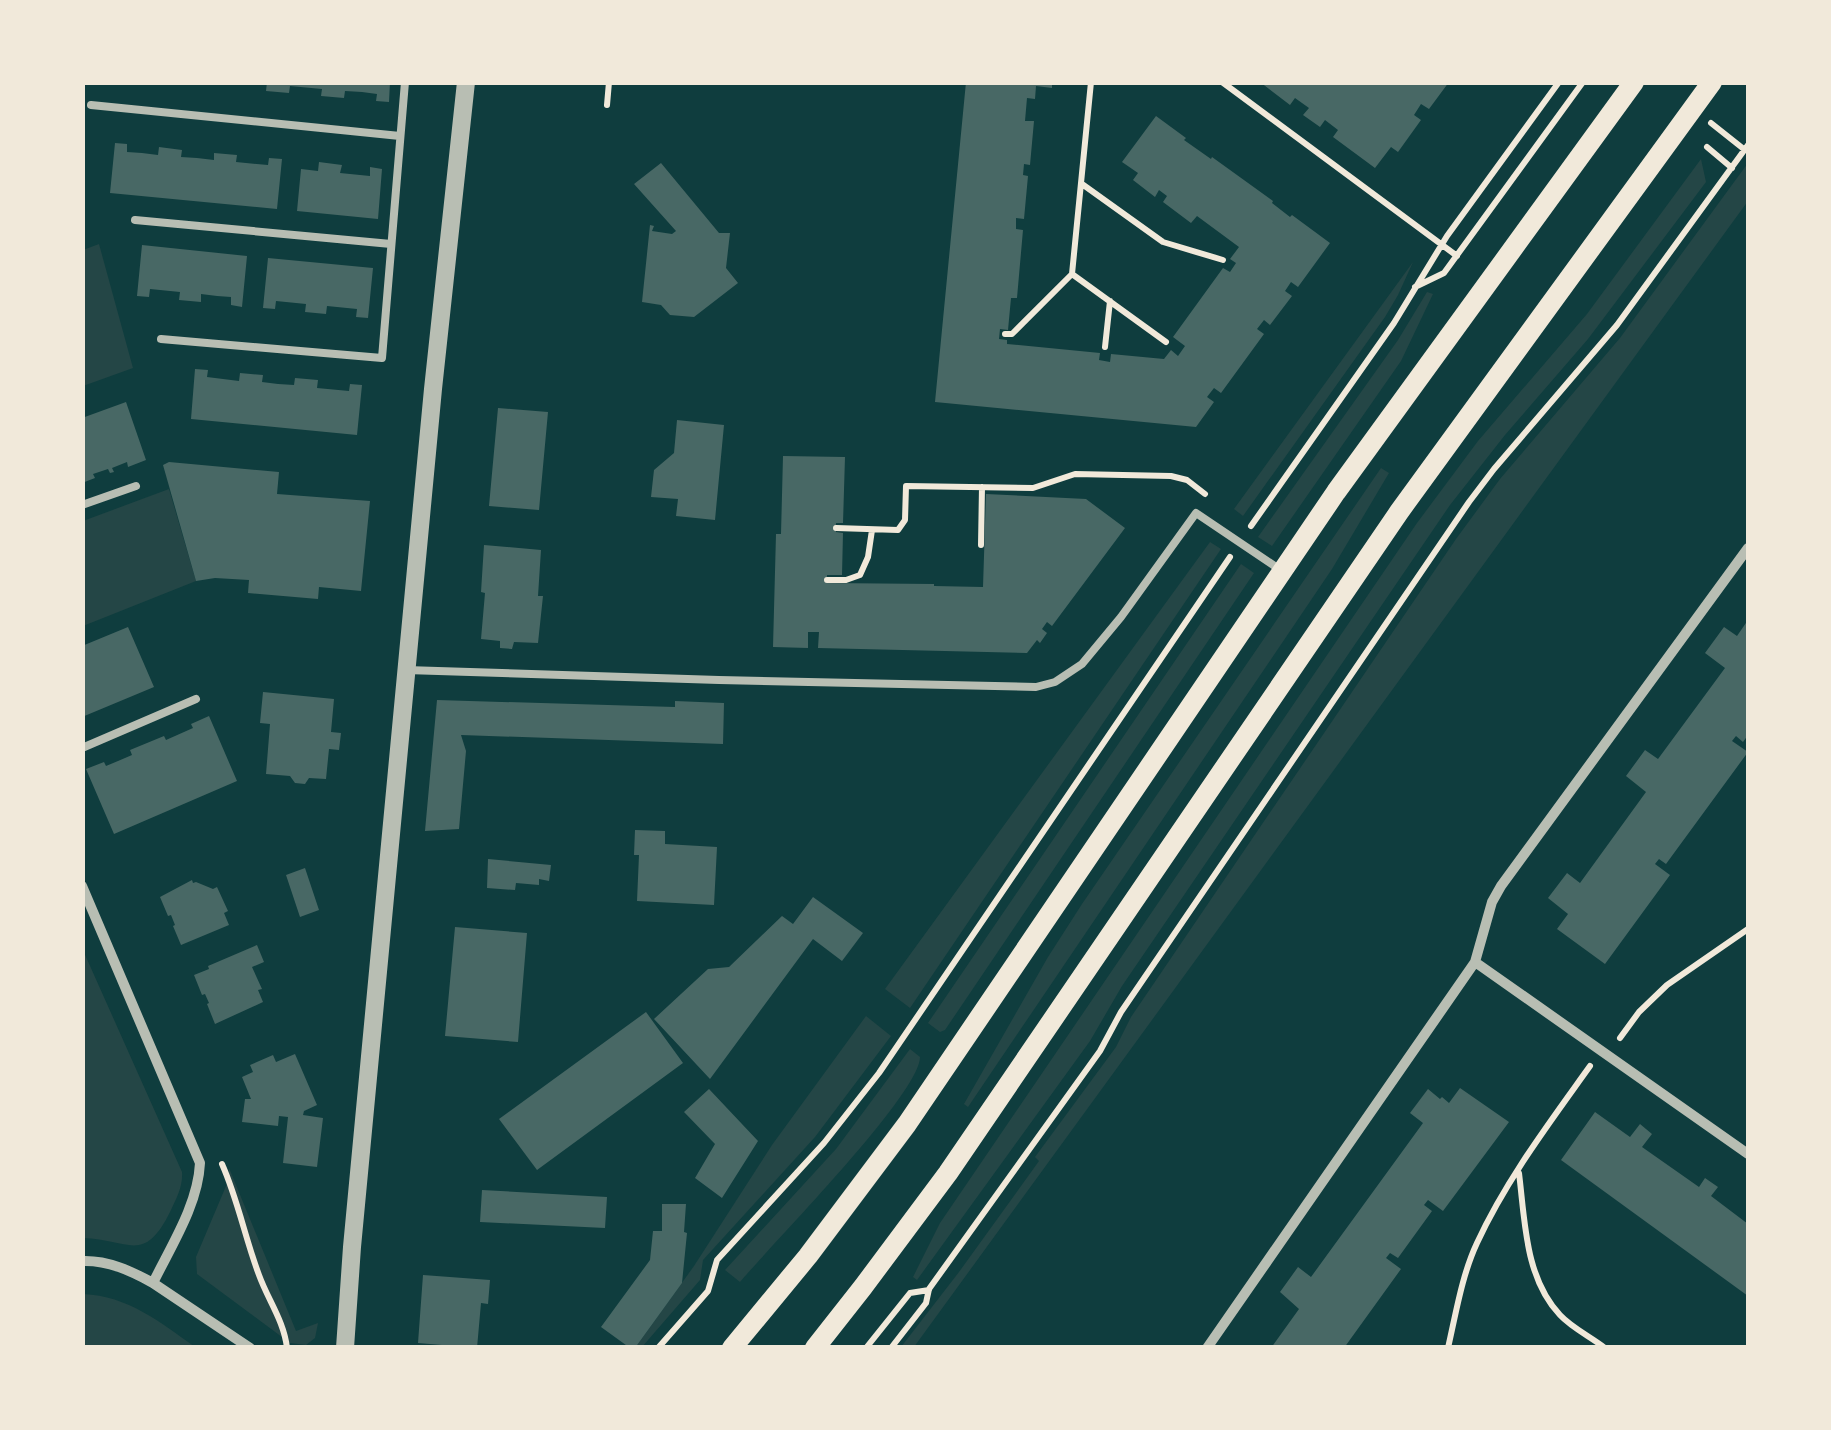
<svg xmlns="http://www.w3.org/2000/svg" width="1831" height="1430" viewBox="0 0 1831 1430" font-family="Helvetica,sans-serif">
  <rect width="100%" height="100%" fill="#0f3d3e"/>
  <path fill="#244646" d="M1701,159L1706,182L1588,339L1505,435L1450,505L1122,986L1090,1041L917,1280L913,1277L940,1223L1417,523L1478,441L1587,314Z
    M1748,163V201L914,1347H901L959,1272L1039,1161L1035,1157L1116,1047L1131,1017L1456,539L1500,479L1620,338Z
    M99,244L133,368L83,386V250Z
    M1413,262L1398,295L1385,317L1243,516L1234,509Z
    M1427,292L1433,294L1401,361L1272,546L1258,537L1398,340Z
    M1381,468L1389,473L1332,569L968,1107L964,1104L1048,957L1082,904Z
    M169,489L196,581L83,626V521Z
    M1210,542L1221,549L910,1008L885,989Z
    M1241,564L1254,573L945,1030L940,1032L928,1023Z
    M82,948L182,1172C183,1186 177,1197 171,1210C144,1265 131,1240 83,1238Z
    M866,1016L891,1036L815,1137L703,1260L700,1280L642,1347L635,1348L694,1266L772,1145Z
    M910,1049L920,1057C920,1094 771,1245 740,1282L725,1270L836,1149Z
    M229,1168L296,1331L318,1323L315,1338L306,1345L290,1343L197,1274L196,1257L229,1179Z
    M83,1294C128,1296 160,1322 195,1347H83Z"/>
  <path fill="#486865" d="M267,82H390L389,102L376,101L377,94L362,92L345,91L344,98L321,96L322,89L290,86L289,93L266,91Z
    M966,82H1052V88L1036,86L1035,99L1027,98L1025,121H1034L1030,165L1024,164L1023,175L1028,176L1024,219L1016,218V229L1023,230L1017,298H1011L1008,330L1000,329L999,339L1007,340V344L1100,353L1099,360L1110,362L1111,354L1164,359L1171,350L1178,356L1185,346L1173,337L1223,268L1230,272L1236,263L1230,259L1239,247L1197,216L1191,223L1163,202L1167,196L1159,190L1155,197L1133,180L1138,173L1122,162L1156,116L1186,138L1184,140L1211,159L1212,157L1273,201L1272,203L1290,217L1292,215L1330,243L1298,287L1291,282L1285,291L1292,296L1270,325L1264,320L1257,329L1264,334L1221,393L1214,388L1207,397L1214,402L1196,427L935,402Z
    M1260,82H1449L1429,109L1421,104L1414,115L1421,120L1398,152L1391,147L1375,168L1333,137L1338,130L1325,120L1320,127L1303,115L1309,108L1295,98L1290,105Z
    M115,143L127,144V152L142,153L158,155L159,147L182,150L181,157L197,158L214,160V153L237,155L236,162L268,165L269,158L282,159L277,209L110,193Z
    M319,162L342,165L340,173L370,176V167L382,169L378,219L297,211L301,169L318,171Z
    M661,163L719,233H730L726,268L738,283L694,317L670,315L661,305L642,302L650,225L654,226L652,231L672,234L676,231L634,184Z
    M142,245L247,256L242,307L231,305V297L217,296L201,294V302L179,300L180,292L150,289L149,297L137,296Z
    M268,258L373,268L368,318L356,317L357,309L327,306L326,314L305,312L306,304L276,301L275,309L263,308Z
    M195,369L208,370L207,377L239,381L240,373L263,375L262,382L278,384L294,385L295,378L318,380L317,388L349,391L350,384L362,385L357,435L191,419Z
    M126,402L146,460L128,467L127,462L112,468L114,472L110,473L108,469L93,474L95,478L82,483V418Z
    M498,408L548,412L539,510L489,506Z
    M677,420L724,425L715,520L676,516L678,499L651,497L654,470L674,453Z
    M783,456L845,457L843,523H836V532L843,533L842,575H827V583L934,584V586L983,587L986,494L1086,499L1125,528L1052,626L1047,622L1042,629L1047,633L1040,643L1037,640L1027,653L818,648L819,632H808V648L773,647L776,534H781Z
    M169,462L279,472L277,494L370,501L361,591L319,587L318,599L248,593L249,580L215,578L196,581L163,465Z
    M484,545L541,550L538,596H543L538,643L514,642L512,649L500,648V641L481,639L485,593L481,592Z
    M1748,620V735L1743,742L1736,736L1732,741L1748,752L1666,864L1659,859L1655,864L1670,875L1605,964L1557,929L1568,914L1548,898L1567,873L1580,883L1646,792L1626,776L1645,750L1658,759L1725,668L1705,653L1724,627L1737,636Z
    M128,627L154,687L82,717V646Z
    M263,692L334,699L331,732L341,733L339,750L329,749L326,779L309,778L305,784L295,783L290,776L266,774L270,724L260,723Z
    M437,700L675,707V701L724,703L723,744L461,735L466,751L459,829L425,831Z
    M209,716L237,781L114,834L86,769L104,762L106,766L118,761L132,755L130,750L164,736L166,740L193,728L191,724Z
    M635,830L665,831V844L717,847L714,905L637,901L639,855H634Z
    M488,859L551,865L549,881L539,879V885L516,883L515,890L487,888Z
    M305,868L319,910L300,917L286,875Z
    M192,880L193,883L196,882L213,889L217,887L228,911L224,913L229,925L181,945L173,926L175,925L171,915L168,916L160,897Z
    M813,897L863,933L842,961L813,939L710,1079L654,1019L708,969L729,967L782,916L793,924Z
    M455,927L527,933L518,1042L445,1036Z
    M257,945L264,962L252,967L262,989L258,990L263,1002L215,1024L207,1004L209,1003L205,994L202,995L194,975L209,969L208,966Z
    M646,1012L683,1063L537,1170L499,1119Z
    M295,1054L317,1105L304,1111L303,1115L323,1118L317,1167L283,1163L288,1117L279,1116L278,1126L242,1122L245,1099H251L242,1077L253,1072L250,1065L273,1055L276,1062Z
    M1460,1088L1509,1122L1443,1211L1428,1200L1424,1205L1432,1211L1398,1258L1390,1253L1386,1258L1401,1269L1344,1348H1271L1299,1309L1280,1292L1298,1267L1311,1277L1423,1123L1410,1113L1428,1089L1440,1099L1442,1097L1449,1103Z
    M709,1089L758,1141L722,1198L695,1178L715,1144L684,1112Z
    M1595,1112L1630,1137L1640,1124L1652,1134L1642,1147L1699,1187L1705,1178L1718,1187L1711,1196L1748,1224V1296L1561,1160Z
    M482,1190L607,1197L605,1228L480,1222Z
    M662,1204H686L684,1232L687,1233L682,1283L635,1348H630L601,1327L650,1260L653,1231H662Z
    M423,1275L490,1280L488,1304L481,1303L477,1348L418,1343Z"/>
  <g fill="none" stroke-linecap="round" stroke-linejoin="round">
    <path stroke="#f1e9da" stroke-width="6" d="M1222,82L1457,256
      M607,105L609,82
      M1711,123L1745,150
      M1707,147L1732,168
      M1082,184L1163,242L1223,260
      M1072,274L1166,342
      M1415,287L1444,273L1583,82
      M1005,334H1012L1072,274L1091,82
      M1105,347L1110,301
      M1251,526L1394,323L1447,236L1559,82
      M836,528L898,530L905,520L906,486L1033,488L1075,474L1171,476L1187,480L1205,494
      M981,545L982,487
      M827,580H846L860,575L868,557L872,530
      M1620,1038L1639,1012L1667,985L1748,929
      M222,1164C238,1200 245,1238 259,1275C268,1300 284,1321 287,1348
      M1519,1173C1525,1221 1525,1278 1560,1315C1572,1328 1591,1337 1605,1348
      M658,1348L708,1291L717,1260L824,1143L879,1073L1230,557
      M866,1348L910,1293L929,1290
      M891,1348L926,1303L929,1289L1100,1051L1121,1012L1469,502L1494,469L1617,325L1748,145
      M1448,1348C1456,1313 1462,1275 1477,1243C1506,1180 1550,1122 1590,1066"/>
    <path stroke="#b8beb3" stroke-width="8" d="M91,105L400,136
      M135,220L391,244
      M161,339L382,358L405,82
      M82,505L136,486
      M406,670L719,680L1036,687L1055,682L1082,664L1121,617L1196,513L1282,571
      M82,748L196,699"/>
    <path stroke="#b8beb3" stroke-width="10" d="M82,886L200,1163C198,1205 171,1246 153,1283L250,1348
      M1475,962L1748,1154
      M82,1261C108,1260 131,1271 153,1283
      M1207,1348L1475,962L1492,902L1501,886L1748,548"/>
    <path stroke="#b8beb3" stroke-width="18" d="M345,1348L352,1247L433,389L466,82"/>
    <path stroke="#f1e9da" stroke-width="20" d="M732,1348L808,1256L907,1124L1336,492L1634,82
      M815,1348L863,1287L948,1173L1399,512L1712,82"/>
  </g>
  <rect width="1831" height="1430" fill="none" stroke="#f1e9da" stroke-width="170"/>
</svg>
